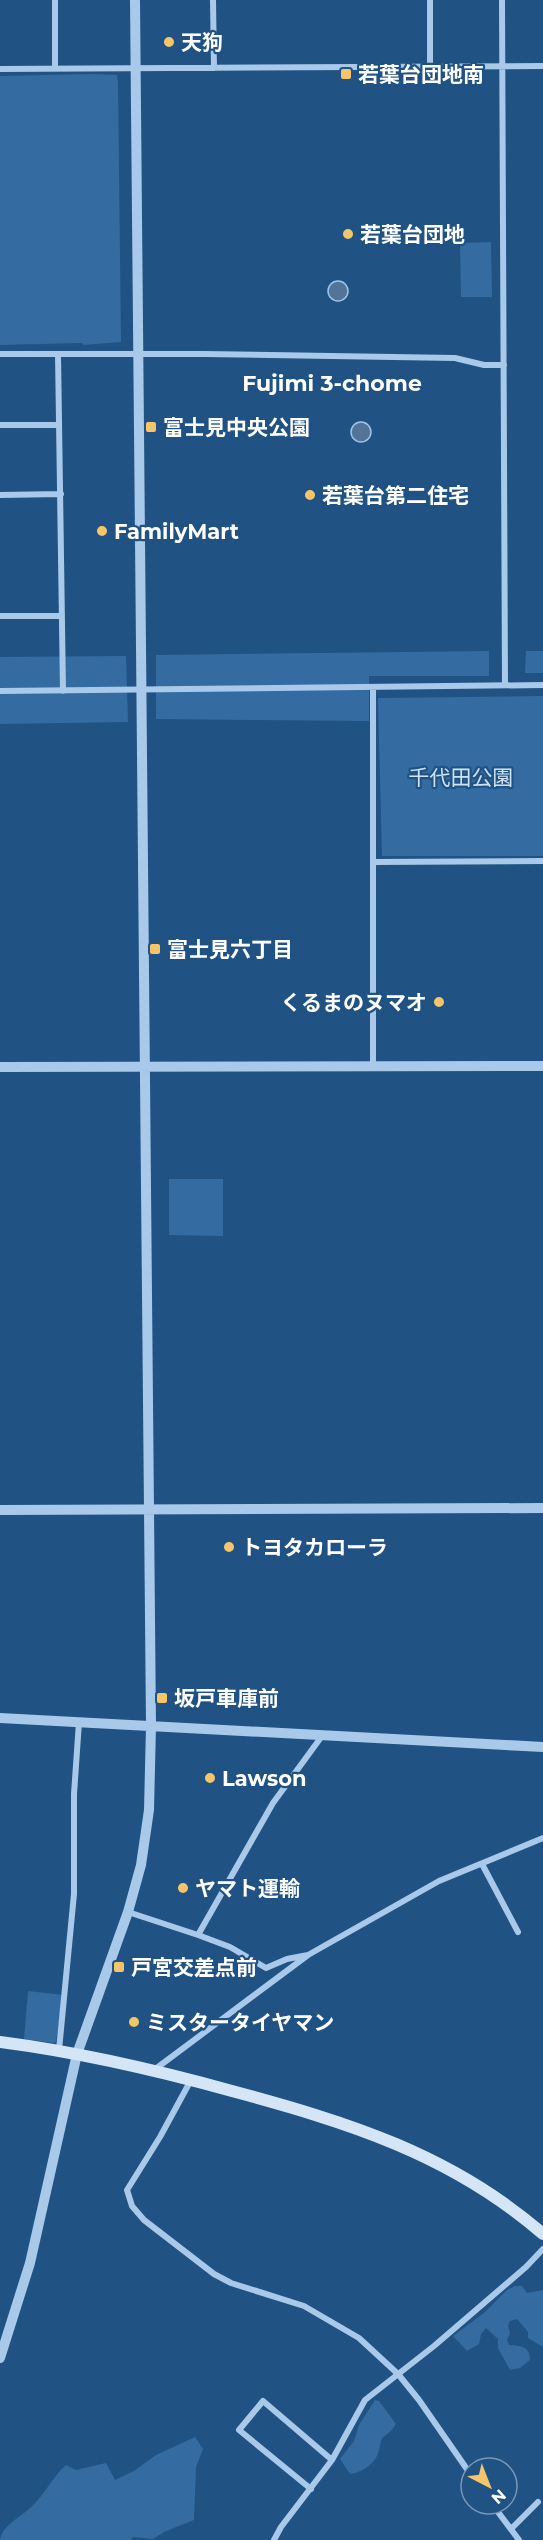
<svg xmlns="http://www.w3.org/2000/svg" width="543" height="2540" viewBox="0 0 543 2540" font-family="Montserrat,'Noto Sans JP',sans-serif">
  <rect width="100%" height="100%" fill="#205284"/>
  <path fill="#346ca1" d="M91,74L117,75L118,83L121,342L84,345L82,343L0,345V76Z
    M491,242L492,297H461L460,243Z
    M489,651V676H369V721L156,719V655Z
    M526,651H543V673H525Z
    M126,656L128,722L0,724V657Z
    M543,696V856H382L378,698Z
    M169,1179H223V1236L169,1235Z
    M28,1991L63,1995L56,2042L54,2043L24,2039Z
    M515,2286H522L527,2293L543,2290V2347L528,2338V2332L517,2319L510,2321L508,2326L510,2333L507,2340L509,2345C521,2346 530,2346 530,2360L520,2368L510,2370L498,2348V2339L486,2328L481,2334L479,2344L467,2351L453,2336L484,2313L507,2290Z
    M375,2400L379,2401L396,2424L391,2431L382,2438C380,2443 380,2448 378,2453C375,2464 361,2473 350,2474L340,2459L354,2441L359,2425Z
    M195,2437L203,2449L196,2467L194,2520L164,2532L153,2539L133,2537L131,2540H0C2,2524 27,2514 36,2502C48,2489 52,2478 66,2465L76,2470L106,2463L115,2480L134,2471L156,2455Z"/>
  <path fill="#517498" stroke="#9cc5ea" stroke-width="1.5" d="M328 291a10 10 0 1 1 20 0a10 10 0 1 1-20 0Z
    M351 432a10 10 0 1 1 20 0a10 10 0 1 1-20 0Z"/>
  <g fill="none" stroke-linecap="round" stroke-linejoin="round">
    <path stroke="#a8c9e9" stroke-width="6" d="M213,0L214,68
      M430,0V66
      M502,0L505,685
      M55,68V0
      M0,69L543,66
      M0,354H204L455,358L484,365H504
      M58,354L63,691
      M0,425H59
      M0,495L61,494
      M0,616H61
      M373,687V1066
      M0,691L543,685
      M374,862L543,861
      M482,1864L518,1932
      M128,1912L198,1935L273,1803L322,1736
      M308,1955L439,1881L543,1838
      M59,2050L74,1894V1794L79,1722
      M154,2070L308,1955L287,1959L266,1968L230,1947L198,1935
      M191,2080L160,2137L127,2190L132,2206L144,2220L214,2274L231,2283L304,2306L359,2338L398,2374L419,2400L471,2475
      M311,2489L239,2430L263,2401L332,2460
      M492,2504L519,2540
      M511,2529L538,2502
      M274,2540L281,2527L332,2460L365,2400L434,2346L526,2267L543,2249"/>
    <path stroke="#a8c9e9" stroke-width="10" d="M0,1067L543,1066
      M0,1510L543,1508
      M0,1718L543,1747
      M0,2358L30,2263L77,2054L128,1912L141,1865L149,1810L151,1726L135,0"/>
    <path stroke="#d3e5f7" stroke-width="12" d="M0,2042C78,2052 156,2070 232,2091C347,2122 451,2154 543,2234"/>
  </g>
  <g fill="#f6c569" stroke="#205284" stroke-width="2">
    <circle cx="169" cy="42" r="6"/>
    <rect x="340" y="68" width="12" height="12" rx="3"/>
    <circle cx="348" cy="234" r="6"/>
    <rect x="145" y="421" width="12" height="12" rx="3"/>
    <circle cx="310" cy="495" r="6"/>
    <circle cx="102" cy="531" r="6"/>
    <rect x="149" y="943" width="12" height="12" rx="3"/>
    <circle cx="439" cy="1002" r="6"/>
    <circle cx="229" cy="1547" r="6"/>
    <rect x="156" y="1692" width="12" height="12" rx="3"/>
    <circle cx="210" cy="1778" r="6"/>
    <circle cx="183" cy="1888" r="6"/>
    <rect x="113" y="1961" width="12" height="12" rx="3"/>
    <circle cx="134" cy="2022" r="6"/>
  </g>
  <g text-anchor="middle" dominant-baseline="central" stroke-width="4.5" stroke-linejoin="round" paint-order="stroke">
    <g font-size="21" font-weight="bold" fill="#fff" stroke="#205284" text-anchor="start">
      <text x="181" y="42">天狗</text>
      <text x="358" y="74">若葉台団地南</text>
      <text x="360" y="234">若葉台団地</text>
      <text x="163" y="427">富士見中央公園</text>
      <text x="322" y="495">若葉台第二住宅</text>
      <text x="114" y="531">FamilyMart</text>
      <text x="167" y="949">富士見六丁目</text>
      <text x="427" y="1002" text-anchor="end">くるまのヌマオ</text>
      <text x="241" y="1547">トヨタカローラ</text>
      <text x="174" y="1698">坂戸車庫前</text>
      <text x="222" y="1778">Lawson</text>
      <text x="195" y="1888">ヤマト運輸</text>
      <text x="131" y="1967">戸宮交差点前</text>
      <text x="146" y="2022">ミスタータイヤマン</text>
    </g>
    <g font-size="21" fill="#cce2f7" stroke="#205284">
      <text x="461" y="777">千代田公園</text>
    </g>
    <g font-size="22" font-weight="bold" fill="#fff" stroke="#205284">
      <text x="332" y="383">Fujimi 3-chome</text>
    </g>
  </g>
  <g transform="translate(489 2486) rotate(138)"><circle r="28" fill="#205284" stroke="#7997b5" stroke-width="1.5"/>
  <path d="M0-4.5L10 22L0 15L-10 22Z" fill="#f6c569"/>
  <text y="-9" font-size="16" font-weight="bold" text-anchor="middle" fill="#ffffff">N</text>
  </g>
</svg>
